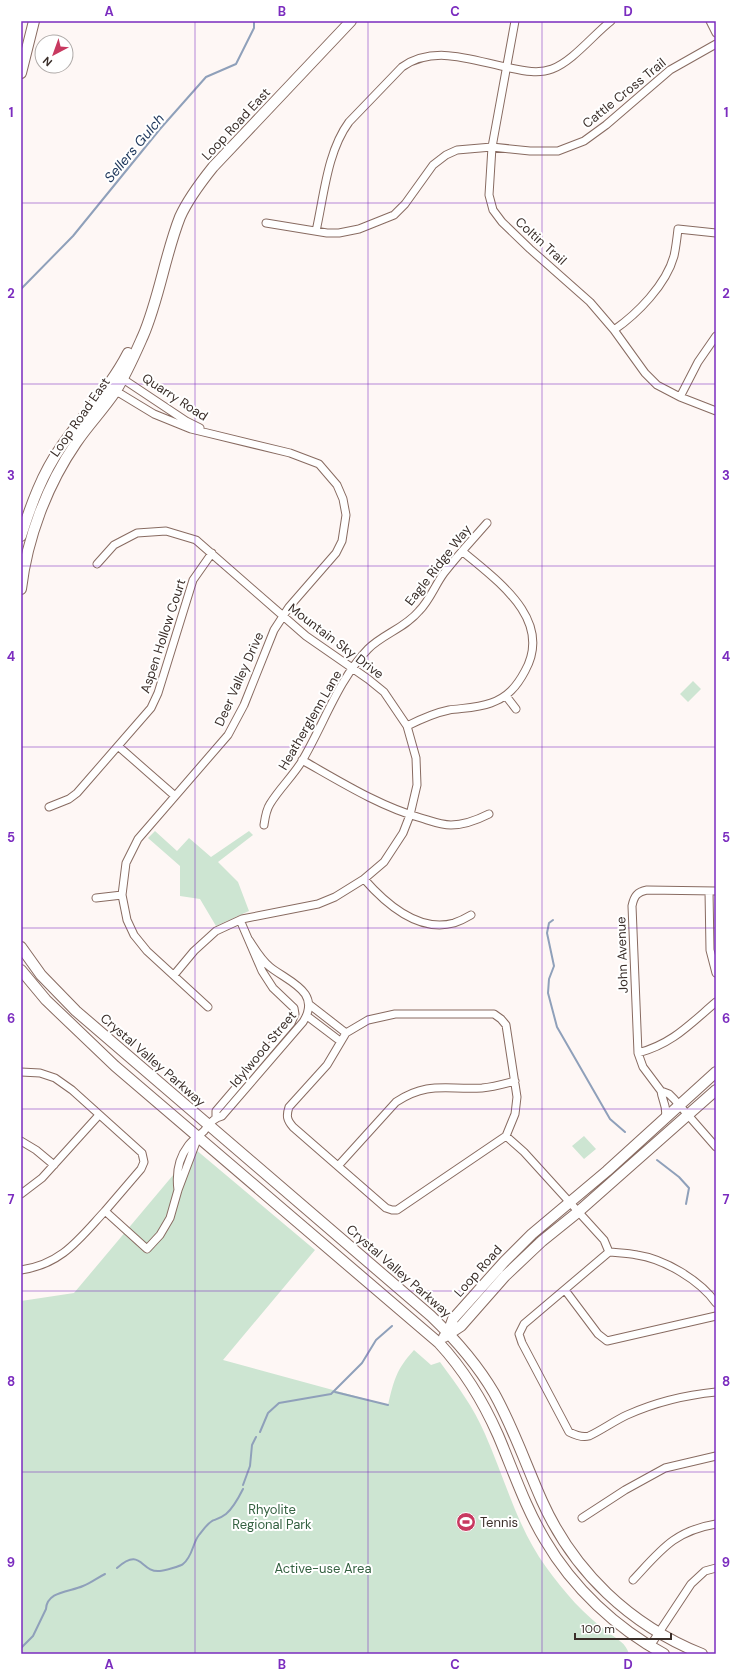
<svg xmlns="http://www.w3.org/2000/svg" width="737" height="1675" viewBox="0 0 737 1675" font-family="'DM Sans',sans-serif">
  <rect width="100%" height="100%" fill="#fef7f5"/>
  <path fill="#cde5d2" d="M693,681L701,689L688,702L680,694Z
    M155,831L177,851L189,838L211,857L249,831L253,835L218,862L238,882L249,911L216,926L200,899L180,896V866L148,838Z
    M584,1136L596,1149L584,1159L572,1146Z
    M195,1149L315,1250L223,1360L388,1405C394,1380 396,1370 414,1350L431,1365L440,1362C457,1385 474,1408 485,1434C505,1479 517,1527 546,1567C564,1592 584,1615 609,1633C617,1639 626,1643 629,1654H21V1301L74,1293Z"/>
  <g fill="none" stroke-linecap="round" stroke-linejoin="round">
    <path stroke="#8fa0ba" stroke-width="2" d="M21,289L73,236L160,129L206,77L236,64L254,28V21
      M553,920L549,923L547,933L554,966L549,979L548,993L557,1027L610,1119L625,1132
      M657,1160L679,1177L689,1188L686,1204
      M335,1392L388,1405
      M260,1432L268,1413L279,1403L331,1394L362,1363L376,1340L392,1326
      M243,1485L250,1466L252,1445L256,1437
      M117,1568C142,1546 140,1573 160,1571C163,1571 181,1566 183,1564C193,1556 192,1544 199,1535C203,1530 207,1524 212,1521C217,1519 221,1518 226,1514C232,1509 239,1497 243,1489
      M21,1648L33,1636L46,1609C47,1591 70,1592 83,1586C91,1583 97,1578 105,1574"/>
    <defs>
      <path id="street" d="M515,21L492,147L489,195L493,210L502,222L530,249L590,302L614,330L645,373L657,385L680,397L716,411
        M710,21L716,33
        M266,223L327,233H339L359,229L394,215L405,204L433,165L446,155L457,150L492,147L530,151H558L584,141L606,125L670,70L716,44
        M316,231C324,196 327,152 349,122L402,67C435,44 474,61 510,68C524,71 539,74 552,69C573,61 593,35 611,21
        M614,330C637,314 666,285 674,256C676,247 677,238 678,229L716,233
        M120,377L186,421L200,428
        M112,391L121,394L154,414L191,429L290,453L319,464L337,485L343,499L346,515L342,541L336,553L289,607L274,630L244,705L228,735L138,839L126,863L122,895L127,920L134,935L147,951L208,1007
        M680,397L698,362L716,336
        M97,564L114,545L137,533L166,531L196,540L306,636L368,679L384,692L407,726L416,758L417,785L410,815L403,833L384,862L364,879L335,897L318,904L242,919L216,931L194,951L174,975
        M506,696L516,709
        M407,726C421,719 434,713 449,710C463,708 478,708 491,703C508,697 517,686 525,671C554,619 496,580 462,551
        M118,746L175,796
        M302,760C341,782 379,806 421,818C431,821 441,825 451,825C465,825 477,820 489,814
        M49,807L69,799L77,793L151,708L158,693L193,580L212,553
        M264,825C265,818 266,810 270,804C279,789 293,776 302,761C324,724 338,680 368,649C383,634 405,628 419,611C430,600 435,585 444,573C457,556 473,539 487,523
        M364,879C385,903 418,933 454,923C460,921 466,918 471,915
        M709,891L710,950L716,973
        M96,898L122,895
        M310,1005L346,1033
        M395,1014H494L501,1019L506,1025L517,1097L515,1114L506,1136L397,1210H392L386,1208L293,1127C287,1120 286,1116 289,1107L327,1065L346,1033L368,1020Z
        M307,1016L340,1041
        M638,1053C672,1044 689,1025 716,1002
        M21,1072L40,1073L55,1078L72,1090L142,1153L144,1162L141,1169L105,1211L147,1249L160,1235L170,1218L178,1190L198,1137
        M661,1091L643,1067L638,1053L632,906C634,896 637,892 647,890L716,891
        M216,1117V1111L291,1023L295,1014L294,1008L273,988L262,971L240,920
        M665,1118C668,1107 662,1101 661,1091L669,1094L674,1099L716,1147
        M506,1136L524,1152L604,1240L609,1252
        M21,1141L36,1150L54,1165
        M338,1166L396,1102C428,1081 446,1090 482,1088C493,1087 504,1084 515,1081
        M178,1190C176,1175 178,1159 188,1146C192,1140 199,1136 204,1131C209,1125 213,1118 222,1116L303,1022C322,992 289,982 270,967C261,960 255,949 249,940
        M21,1194L42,1178L99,1115
        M21,1270C62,1264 79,1239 105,1211
        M565,1290L598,1334L607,1341L716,1316
        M716,1303C700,1280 664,1259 637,1255C628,1253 619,1253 609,1252L524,1324L519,1334L522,1343L569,1432C575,1435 582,1438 589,1436C602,1430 614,1421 627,1415C656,1402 685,1395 716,1392
        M582,1518L625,1490L665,1468L716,1456
        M633,1580C661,1550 674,1531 716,1524
        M650,1646L691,1584L705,1571L716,1568"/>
      <path id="secondary" d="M21,73L34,21
        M21,536C31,505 42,474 61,447C83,415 110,388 128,353
        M21,589C27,538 47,485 76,443C88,425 103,410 115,392C126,375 135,354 143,336C159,299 165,255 180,217C188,199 201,182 213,167L351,21
        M21,947L41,975L76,1011L431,1316C455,1339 477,1364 494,1393C513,1427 526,1465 542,1501C574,1572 630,1625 702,1654
        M21,970L46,1000L115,1066L439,1343C464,1370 483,1401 498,1435C513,1470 525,1507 545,1540C573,1588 616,1628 664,1654
        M448,1333L453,1319L504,1262L532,1234L607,1171L716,1072
        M444,1337L461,1326L505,1276L542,1241L578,1212L716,1090"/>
    </defs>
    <use href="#street" stroke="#886b61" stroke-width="9"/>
    <use href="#secondary" stroke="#886b61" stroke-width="12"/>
    <use href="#street" stroke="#fff" stroke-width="7"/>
    <use href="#secondary" stroke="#fff" stroke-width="10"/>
  </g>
  <path fill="none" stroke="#7b2cbf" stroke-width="1" stroke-opacity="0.55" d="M195,21V1654M368,21V1654M542,21V1654M21,203H716M21,384H716M21,566H716M21,747H716M21,928H716M21,1109H716M21,1291H716M21,1472H716"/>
  <defs>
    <symbol id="stadium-disc" viewBox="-11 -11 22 22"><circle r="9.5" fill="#c83960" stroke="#fff"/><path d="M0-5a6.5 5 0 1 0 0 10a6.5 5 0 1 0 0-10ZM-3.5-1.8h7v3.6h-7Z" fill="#fff"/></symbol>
  </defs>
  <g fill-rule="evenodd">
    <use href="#stadium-disc" x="455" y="1511" width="22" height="22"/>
  </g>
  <g text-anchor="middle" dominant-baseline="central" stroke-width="4" stroke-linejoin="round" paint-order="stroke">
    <g font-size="13" fill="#3a2e29" stroke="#fff">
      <text transform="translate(624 93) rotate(-39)">Cattle Cross Trail</text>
      <text transform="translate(236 124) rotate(-47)">Loop Road East</text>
      <text transform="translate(541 241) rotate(42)">Coltin Trail</text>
      <text transform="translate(175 397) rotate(33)">Quarry Road</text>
      <text transform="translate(80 417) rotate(-55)">Loop Road East</text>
      <text transform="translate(438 565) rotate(-52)">Eagle Ridge Way</text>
      <text transform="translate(163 636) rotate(-72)">Aspen Hollow Court</text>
      <text transform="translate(336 641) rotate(37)">Mountain Sky Drive</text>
      <text transform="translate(239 679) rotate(-66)">Deer Valley Drive</text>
      <text transform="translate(310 720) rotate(-60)">Heatherglenn Lane</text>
      <text transform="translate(622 955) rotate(-92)">John Avenue</text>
      <text transform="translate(263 1049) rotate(-50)">Idylwood Street</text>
      <text transform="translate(153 1060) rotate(41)">Crystal Valley Parkway</text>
      <text transform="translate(399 1271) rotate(41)">Crystal Valley Parkway</text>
      <text transform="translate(478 1271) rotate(-48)">Loop Road</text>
    </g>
    <g font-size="13" fill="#346141" stroke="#fff">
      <text x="272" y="1509">Rhyolite<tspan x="272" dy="15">Regional Park</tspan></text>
      <text x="323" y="1568">Active-use Area</text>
    </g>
    <g font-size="13" fill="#3a2e29" stroke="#fff" text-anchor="start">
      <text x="480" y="1522">Tennis</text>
    </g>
    <g font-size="14" font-style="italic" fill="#1d365b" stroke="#fff">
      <text transform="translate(134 148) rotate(-50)">Sellers Gulch</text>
    </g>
  </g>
  <rect width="737" height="1675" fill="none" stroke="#ffffff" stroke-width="44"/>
  <g transform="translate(54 54) rotate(221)"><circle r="19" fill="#ffffff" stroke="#b0aba9"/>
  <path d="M0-3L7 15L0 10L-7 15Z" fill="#c83960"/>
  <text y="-6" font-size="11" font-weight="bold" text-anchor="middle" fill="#3a2e29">N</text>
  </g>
  <path d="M575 1633v6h96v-6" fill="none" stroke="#3a2e29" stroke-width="2"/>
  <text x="581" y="1633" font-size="12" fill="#3a2e29" stroke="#ffffff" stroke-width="3" paint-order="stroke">100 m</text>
  <rect x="22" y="22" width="693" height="1631" fill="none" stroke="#7b2cbf" stroke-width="1.5"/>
  <g font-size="13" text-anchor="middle" font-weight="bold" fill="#7b2cbf">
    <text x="109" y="16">A</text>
    <text x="282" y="16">B</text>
    <text x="455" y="16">C</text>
    <text x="628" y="16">D</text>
    <text x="11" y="117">1</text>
    <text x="726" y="117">1</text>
    <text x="11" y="298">2</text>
    <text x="726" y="298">2</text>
    <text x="11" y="480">3</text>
    <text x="726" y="480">3</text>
    <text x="11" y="661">4</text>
    <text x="726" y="661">4</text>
    <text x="11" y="842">5</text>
    <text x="726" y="842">5</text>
    <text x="11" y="1023">6</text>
    <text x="726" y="1023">6</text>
    <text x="11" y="1204">7</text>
    <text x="726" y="1204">7</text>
    <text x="11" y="1386">8</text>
    <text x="726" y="1386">8</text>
    <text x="11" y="1567">9</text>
    <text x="726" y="1567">9</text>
    <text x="109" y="1669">A</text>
    <text x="282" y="1669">B</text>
    <text x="455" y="1669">C</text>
    <text x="628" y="1669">D</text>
  </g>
</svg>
